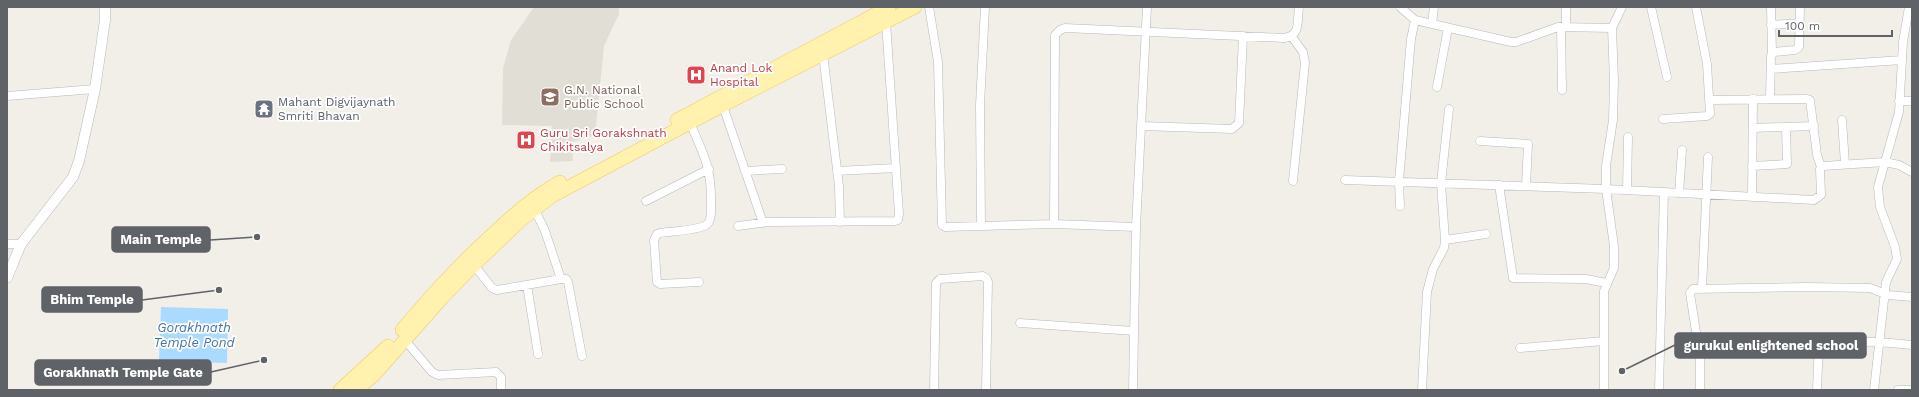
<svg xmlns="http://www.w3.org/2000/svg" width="1919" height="397" viewBox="0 0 1919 397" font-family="'Work Sans',sans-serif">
  <rect width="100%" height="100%" fill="#f1efe8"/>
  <path fill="#e1ded6" d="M534,7H619V14L604,46L595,135L572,142L573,161L550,162L552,126L502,125L503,68L511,40Z"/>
  <path fill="#aadaff" d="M161,307L228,309L227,363L159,361Z"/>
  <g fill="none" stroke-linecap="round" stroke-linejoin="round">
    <defs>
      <path id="minor" d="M929,7L938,62L942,225L945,227L1054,224L1136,227
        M1400,7L1415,20L1511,42H1516L1558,27L1612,28
        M1651,7L1667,77
        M1771,7L1772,53
        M1432,24L1434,7
        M1771,25L1800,23
        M1561,27L1562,90
        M1566,27V7
        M1292,37L1303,52L1305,63L1293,181
        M823,54L839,186L840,222
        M1771,69L1902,60
        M1437,87L1448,28
        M7,96L95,89
        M1770,99L1771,56L1774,52L1795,50L1799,47L1800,7
        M1710,100L1807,99L1810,100L1817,155L1821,167
        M1899,101H1912
        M723,106L763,223
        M1663,119L1707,116L1710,114L1707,64L1696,7
        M1842,120L1845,164
        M690,123C704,155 712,169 711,205C711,212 712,221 706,225C696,231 672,231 660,233L657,234L654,240L657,282L660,284L699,282
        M1141,126L1232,129L1239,123L1243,36
        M1753,128L1814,126
        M1480,141L1528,144L1526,186
        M1752,166L1787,164L1786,127
        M745,171L782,169
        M837,171L896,168
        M1345,180L1606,189L1814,200L1821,195L1820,169L1823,166L1885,162L1899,165L1912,172
        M1499,185L1513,278L1586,279L1606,283
        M1627,190L1628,137
        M1679,193L1682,150
        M1752,197L1753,99
        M646,201L709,169
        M1400,206L1399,181L1411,39L1415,20
        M535,210L545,231L561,279
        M1054,224L1055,35L1060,30L1065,28L1284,38C1301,36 1297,21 1299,7
        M981,225L980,105L985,7
        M738,226L768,222L895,221L898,220L899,214L886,22
        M1445,240L1486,234
        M7,244H21
        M474,265L492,288L497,290L561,279H566L568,282L582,356
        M527,285L538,354
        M1702,288L1708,157
        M1020,323L1134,331
        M404,339L432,372L438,375L496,372L501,377V390
        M1699,340L1880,342L1912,345
        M1520,348L1604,341
        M934,390L936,283L940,279L983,276L987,279L988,282L986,390
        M1133,390L1136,227L1147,7
        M1422,390L1427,292L1433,269L1444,248L1445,240L1441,183L1449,109
        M1604,390V291L1614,268V246L1606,189V166L1613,120L1614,81L1612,28L1622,7
        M1659,390L1664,192
        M1700,390V345L1696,332L1690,293L1693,289L1806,287L1870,288L1888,295L1912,297
        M1817,390L1819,341
        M1874,390L1886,282L1897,259L1895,247L1880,207L1878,187L1899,112L1903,42L1909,7
        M1898,390H1912"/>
      <path id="tertiary" d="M7,278L21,244L73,177L79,161L95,89L105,20V7"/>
      <path id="primary" d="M677,120L889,7
        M402,330C431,295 461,263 495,232C515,213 536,195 560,182
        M340,390L388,346
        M356,390L374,375L442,298L474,265L521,220L552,196L729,102L915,7"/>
    </defs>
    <use href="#minor" stroke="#b5b8bc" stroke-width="9"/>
    <use href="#tertiary" stroke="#b5b8bc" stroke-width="11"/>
    <use href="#primary" stroke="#f2c960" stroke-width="14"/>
    <use href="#minor" stroke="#fff" stroke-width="8"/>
    <use href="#tertiary" stroke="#fff" stroke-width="10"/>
    <use href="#primary" stroke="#fff2af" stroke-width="13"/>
  </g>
  <defs>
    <symbol id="hospital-square" viewBox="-11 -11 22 22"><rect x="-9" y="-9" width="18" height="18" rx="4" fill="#e0444e" stroke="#fff"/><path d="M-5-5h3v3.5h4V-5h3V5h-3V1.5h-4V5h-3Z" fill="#fff"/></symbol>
    <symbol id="school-square" viewBox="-11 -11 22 22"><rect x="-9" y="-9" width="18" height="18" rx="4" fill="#8d6e63" stroke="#fff"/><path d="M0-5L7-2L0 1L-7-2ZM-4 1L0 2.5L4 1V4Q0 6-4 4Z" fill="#fff"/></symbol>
    <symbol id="temple-square" viewBox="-11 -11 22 22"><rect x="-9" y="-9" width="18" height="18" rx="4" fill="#6b7280" stroke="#fff"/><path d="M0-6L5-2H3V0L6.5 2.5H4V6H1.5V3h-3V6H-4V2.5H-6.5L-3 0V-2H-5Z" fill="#fff"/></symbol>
  </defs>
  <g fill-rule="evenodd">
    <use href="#hospital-square" x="685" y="64" width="22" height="22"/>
    <use href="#school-square" x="539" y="86" width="22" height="22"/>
    <use href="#temple-square" x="253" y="98" width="22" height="22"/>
    <use href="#hospital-square" x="515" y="129" width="22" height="22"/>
  </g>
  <g text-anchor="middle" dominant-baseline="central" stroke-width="3.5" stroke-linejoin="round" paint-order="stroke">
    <g font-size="12" fill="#be3a42" stroke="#fff" text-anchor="start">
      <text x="710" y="68">Anand Lok<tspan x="710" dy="14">Hospital</tspan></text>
      <text x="540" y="133">Guru Sri Gorakshnath<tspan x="540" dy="14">Chikitsalya</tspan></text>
    </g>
    <g font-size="12" fill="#785e54" stroke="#fff" text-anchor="start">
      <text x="564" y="90">G.N. National<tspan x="564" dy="14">Public School</tspan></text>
    </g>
    <g font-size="12" fill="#5b616d" stroke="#fff" text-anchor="start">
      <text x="278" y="102">Mahant Digvijaynath<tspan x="278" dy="14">Smriti Bhavan</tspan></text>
    </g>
    <g font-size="13" font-style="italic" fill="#4174aa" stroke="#fff">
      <text x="194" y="327">Gorakhnath<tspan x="194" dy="15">Temple Pond</tspan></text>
    </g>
  </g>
  <path fill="none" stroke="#5f6368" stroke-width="1.5" d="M257 237L210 240M219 290L142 300M1622 371L1675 345M264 360L211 372"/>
  <g fill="#5f6368" stroke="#fff" stroke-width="1.5">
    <circle cx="257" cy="237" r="4"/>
    <circle cx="219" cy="290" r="4"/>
    <circle cx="1622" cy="371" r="4"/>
    <circle cx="264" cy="360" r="4"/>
  </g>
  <g fill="#5f6368" stroke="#5f6368" stroke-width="1.5">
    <rect x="112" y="227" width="98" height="25" rx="4"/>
    <rect x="42" y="287" width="100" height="25" rx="4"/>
    <rect x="1675" y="333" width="191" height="25" rx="4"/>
    <rect x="35" y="360" width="176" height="25" rx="4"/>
  </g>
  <g font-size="13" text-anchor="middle" font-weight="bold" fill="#fff">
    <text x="161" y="244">Main Temple</text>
    <text x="92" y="304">Bhim Temple</text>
    <text x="1771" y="350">gurukul enlightened school</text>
    <text x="123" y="377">Gorakhnath Temple Gate</text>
  </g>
  <rect width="1919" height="397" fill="none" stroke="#5f6368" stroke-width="16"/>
  <path d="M1779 30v6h113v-6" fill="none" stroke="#5f6368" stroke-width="2"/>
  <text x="1785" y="30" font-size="12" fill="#5f6368" stroke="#ffffff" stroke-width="3" paint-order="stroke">100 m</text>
</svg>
